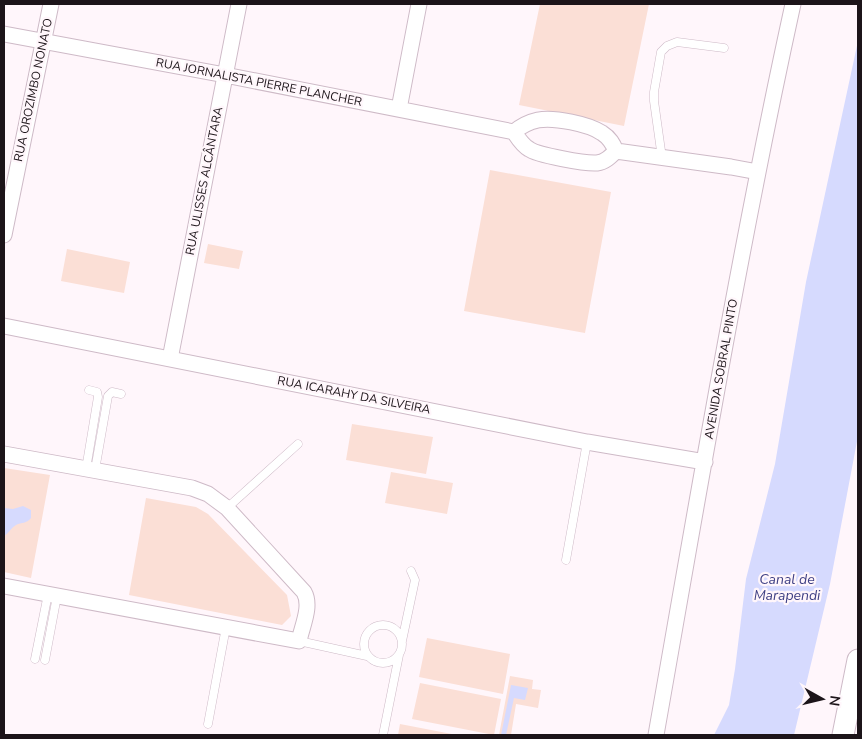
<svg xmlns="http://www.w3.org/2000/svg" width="862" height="739" viewBox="0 0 862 739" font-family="'Nunito Sans',sans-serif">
  <rect width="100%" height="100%" fill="#fff6fb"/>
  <path fill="#fbdfd6" d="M540,4H649L624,126L519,105Z
    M490,170L611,192L585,333L464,311Z
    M208,244L243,251L239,269L204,263Z
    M67,249L130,262L124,293L61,281Z
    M352,424L433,437L426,474L346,460Z
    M4,468L50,475L31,578L4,572Z
    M391,472L453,483L447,514L385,503Z
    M146,498L196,507L208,514L287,595L291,616L282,625L129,595Z
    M427,638L510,654L503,694L419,677Z
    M510,676L533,680L532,689L541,690L538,708L516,704L511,735H499Z
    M420,683L501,699L494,735L412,719Z
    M400,724L457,735H398Z"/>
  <path fill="#d6dafe" d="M858,41V436L830,584L794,735H714L729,705L735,669L746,579L775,464L806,282Z
    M23,506L31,510V518C26,524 22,522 16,525C11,528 9,533 4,536V508L13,509Z
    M511,685L528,688L525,700L514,698L506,735H501Z"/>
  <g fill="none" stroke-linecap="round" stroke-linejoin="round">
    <defs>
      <path id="lane" d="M662,158L654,101V92L661,52L667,46L677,42L724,48
        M86,469L98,397L97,392L89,390
        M95,470L108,396L112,392L121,394
        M227,508L298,444
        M566,560L587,442
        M364 644a19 19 0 1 1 38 0a19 19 0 1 1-38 0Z
        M299,641L367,656
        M402,641L415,580L411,571
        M35,659L48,594
        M45,660L57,596
        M208,724L226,627
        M383,735L399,655"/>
      <path id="street" d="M4,34L225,75L514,132
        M399,109L419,4
        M616,151C613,144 610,138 602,133C589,124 554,117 538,120C529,122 521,126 514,132C518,138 522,145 529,149C537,155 586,164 597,163C605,162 610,157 616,151L731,167L758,172
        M4,235L51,4
        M4,326L587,442L705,462
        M170,359L239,4
        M4,454L192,488L208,494L227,508L304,592C312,606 302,626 299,641L4,586
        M656,735C699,491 740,246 793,4"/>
      <path id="secondary" d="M843,735L858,660"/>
    </defs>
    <use href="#lane" stroke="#cebac7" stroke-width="9"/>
    <use href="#street" stroke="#cebac7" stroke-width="17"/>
    <use href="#secondary" stroke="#cebac7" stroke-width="23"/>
    <use href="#lane" stroke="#fff" stroke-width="8"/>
    <use href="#street" stroke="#fff" stroke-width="15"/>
    <use href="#secondary" stroke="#fff" stroke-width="21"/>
  </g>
  <g text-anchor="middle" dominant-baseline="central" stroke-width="4.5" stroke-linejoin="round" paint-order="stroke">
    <g font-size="12" fill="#1c1419" stroke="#fff6fb">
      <text transform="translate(259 82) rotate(11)">RUA JORNALISTA PIERRE PLANCHER</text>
      <text transform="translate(33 90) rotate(-78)">RUA OROZIMBO NONATO</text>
      <text transform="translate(204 181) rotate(-79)">RUA ULISSES ALCÂNTARA</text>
      <text transform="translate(721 369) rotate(-80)">AVENIDA SOBRAL PINTO</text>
      <text transform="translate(354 395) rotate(11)">RUA ICARAHY DA SILVEIRA</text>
    </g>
    <g font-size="14" font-style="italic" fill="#404185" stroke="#fff6fb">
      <text x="787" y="579">Canal de<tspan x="787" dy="16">Marapendi</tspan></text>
    </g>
  </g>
  <rect width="862" height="739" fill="none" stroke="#1c1419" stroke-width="10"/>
  <g transform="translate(822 699) rotate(98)" stroke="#fff6fb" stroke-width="4" paint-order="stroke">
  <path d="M0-4L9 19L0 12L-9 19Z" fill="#1c1419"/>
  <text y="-8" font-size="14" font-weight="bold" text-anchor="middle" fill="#1c1419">N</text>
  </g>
</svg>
